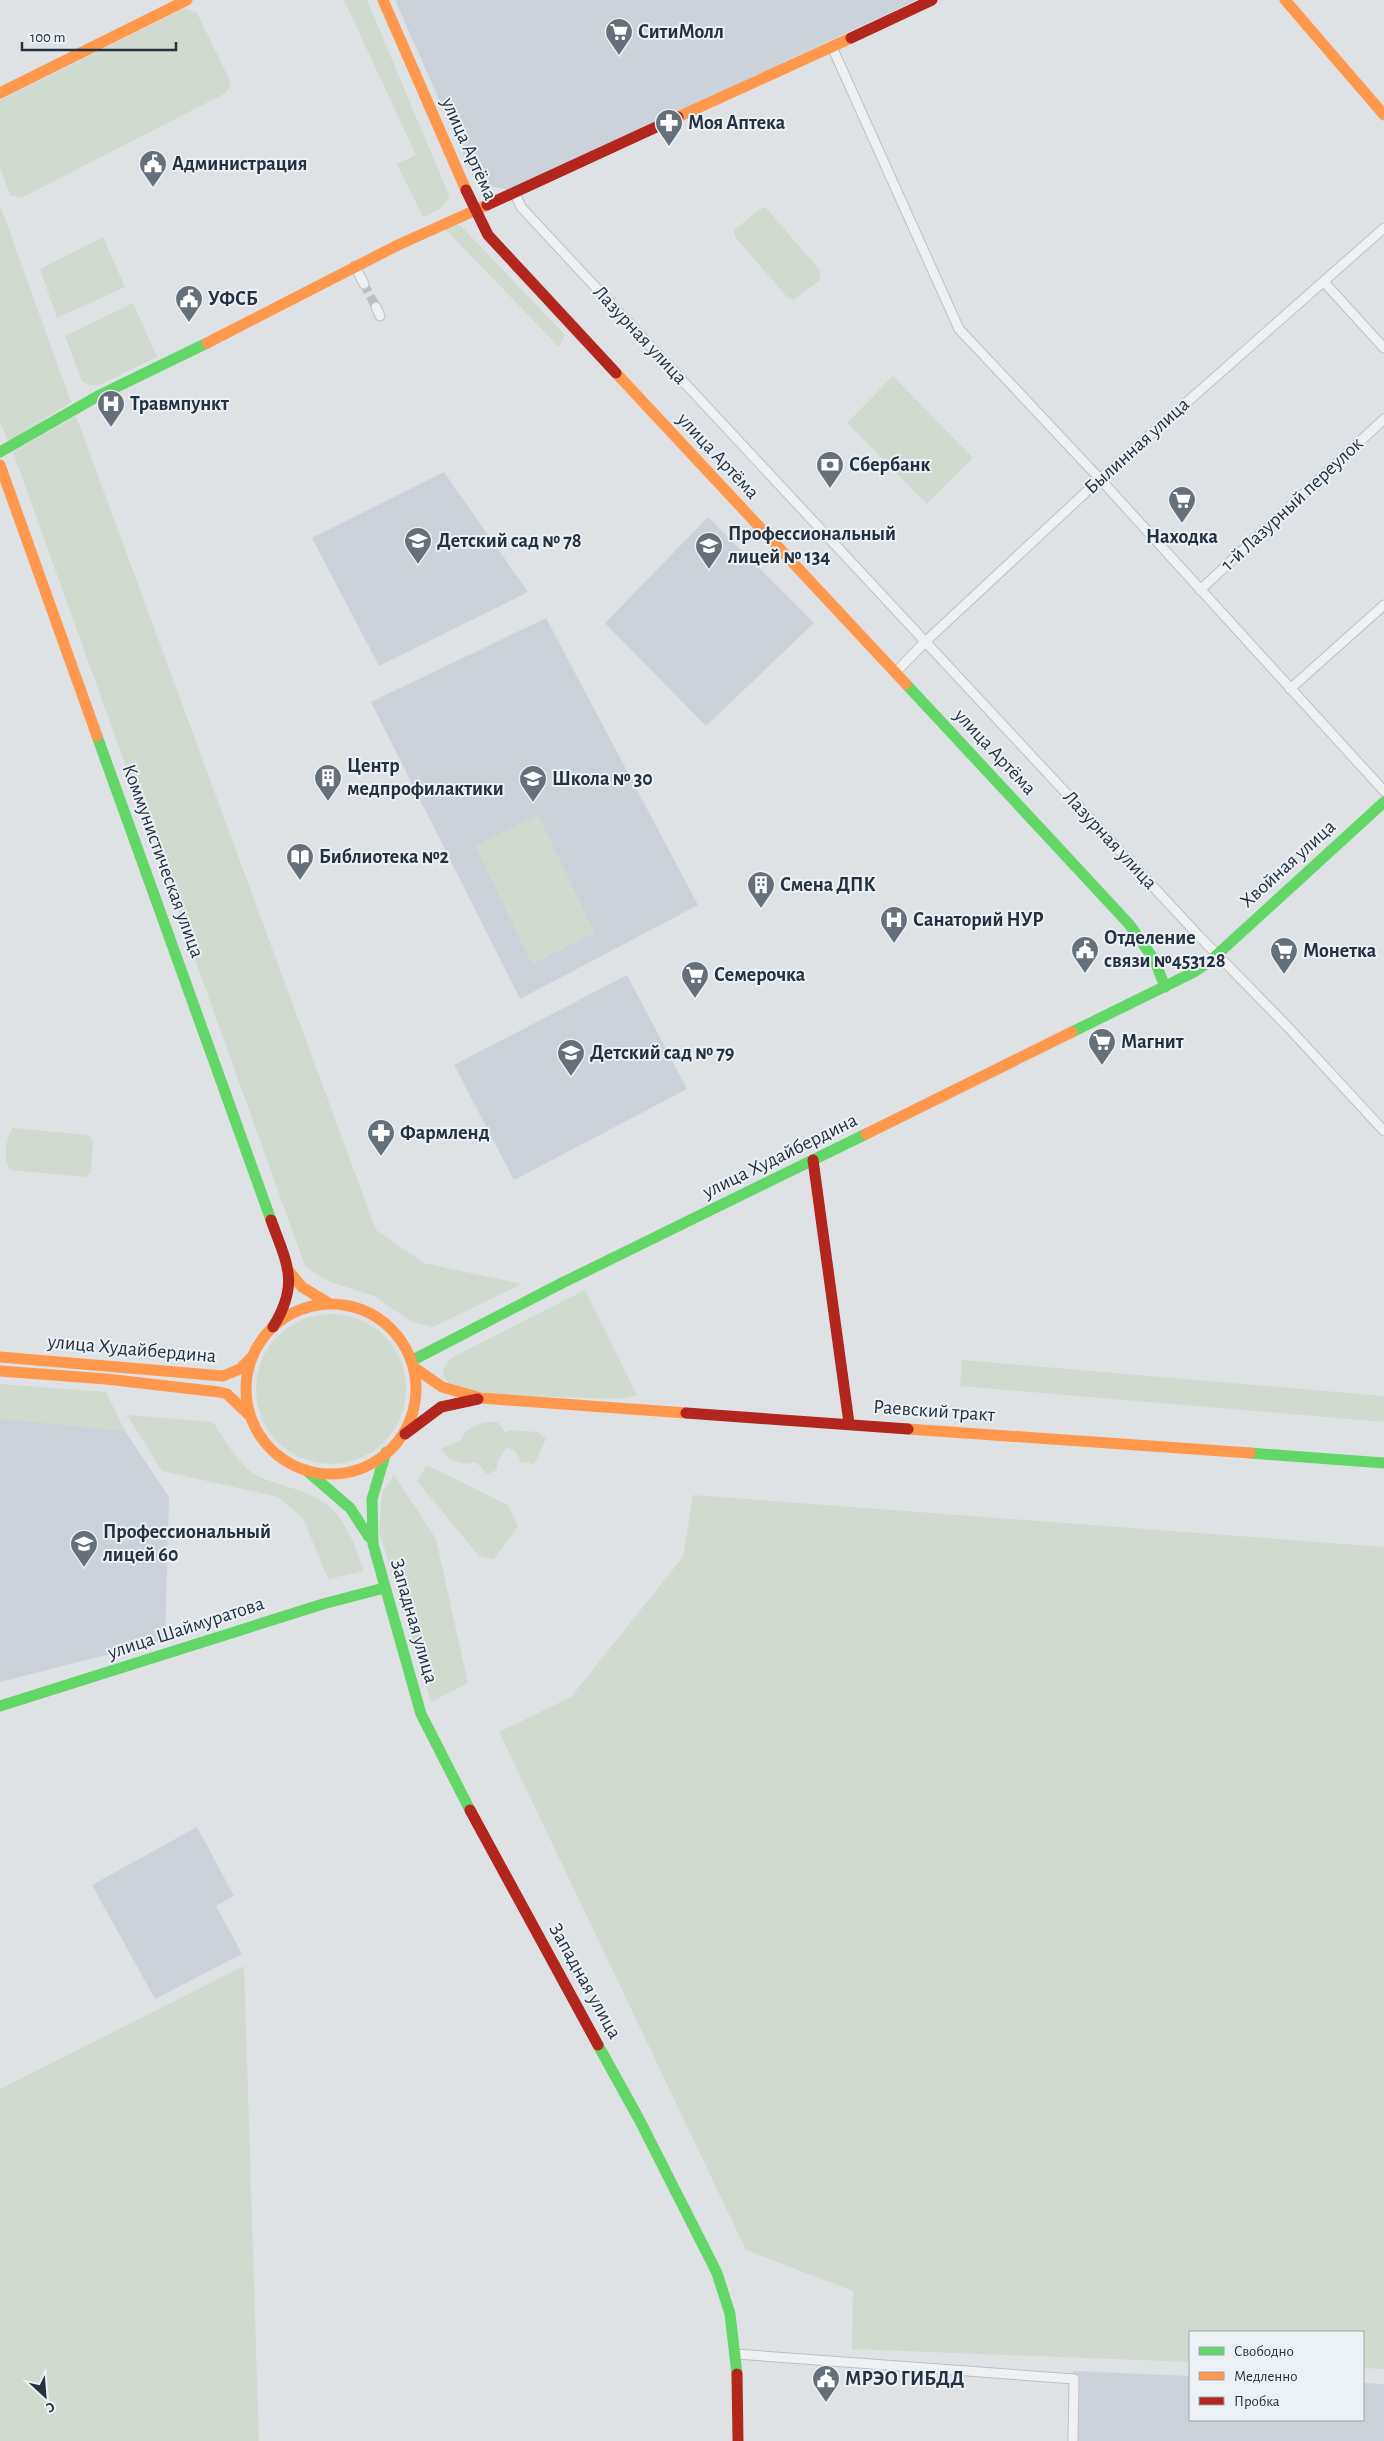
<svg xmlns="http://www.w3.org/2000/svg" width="1384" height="2441" viewBox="0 0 1384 2441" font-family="'Alegreya Sans',sans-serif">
  <rect width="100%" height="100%" fill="#dfe2e5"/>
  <path fill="#ccd2d9" d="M395,0H917L510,190L476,183Z
    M444,472L528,592L379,666L312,538Z
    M708,517L814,623L706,726L605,623Z
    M546,618L698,905L520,999L371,702Z
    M627,975L687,1089L514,1180L454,1065Z
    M0,1418L125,1431L169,1497L165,1640L0,1682Z
    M197,1827L234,1896L216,1906L242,1954L155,1999L92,1885Z
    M1073,2371L1190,2376V2420H1363V2383L1384,2384V2441H1072Z"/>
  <path fill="#d1dace" d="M344,0H367L449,195C445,208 436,212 423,217L397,164L416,155Z
    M185,8L197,13L231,83L226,93L21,198L10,195L0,167V100Z
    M0,205L71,402L8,442L0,421Z
    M763,207L767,209L820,270V280L793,300L788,298L735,237L734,230Z
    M451,224L461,226L565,335L559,347L443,227Z
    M103,237L125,287L57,318L40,269Z
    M133,303L157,357L99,385H89L82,381L65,336Z
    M893,376L973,458L927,504L847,423Z
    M76,416L376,1230L424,1263L522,1284L433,1327L412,1322L374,1296L327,1281L305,1266L13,452Z
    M538,815L595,933L532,964L475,846Z
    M13,1128L88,1135L93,1141L91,1172L85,1177L10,1170C3,1160 5,1138 13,1128Z
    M585,1290L637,1395L618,1399C585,1397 471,1398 449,1383C444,1380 443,1374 443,1369L451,1358Z
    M256 1389a75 75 0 1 1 150 0a75 75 0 1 1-150 0Z
    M962,1360L1384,1396V1422L960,1386Z
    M0,1384L106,1392L125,1431L0,1419Z
    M127,1415L213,1422C224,1439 241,1469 260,1477C285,1488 313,1490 333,1510C349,1525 356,1551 364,1571L328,1579L303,1518L278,1497L162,1471Z
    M484,1422H497L507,1434L509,1430L538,1432L546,1439L534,1464L520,1462C519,1453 515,1450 507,1447L498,1460L497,1470L487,1474L476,1462C460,1466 450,1462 441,1449L461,1440C464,1430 474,1426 484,1422Z
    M427,1465L508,1505L518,1526L494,1559L479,1556L417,1481Z
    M394,1475L436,1539L468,1683L431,1702L379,1531L382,1493Z
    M693,1495L1384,1547V2369L1363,2368V2332H1190V2362L852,2349L853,2291L746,2250L499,1732L571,1697L683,1557Z
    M244,1966L259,2441H0V2089Z"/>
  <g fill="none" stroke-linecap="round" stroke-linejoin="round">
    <path stroke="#babfc4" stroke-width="9" stroke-dasharray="9 4.5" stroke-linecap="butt" d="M364,284L376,307"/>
    <defs>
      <path id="street" d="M832,47L959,329L1100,479L1384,791
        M515,193L521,207L1199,936L1287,1026L1384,1131
        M355,266L364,284
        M1324,282L1384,348
        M376,307L380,316
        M1200,590L1384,419
        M896,672L925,642L1100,479L1384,228
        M1290,689L1384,605
        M736,2354L1074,2379L1073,2441"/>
    </defs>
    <use href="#street" stroke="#bdc0c3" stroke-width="11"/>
    <use href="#street" stroke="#eef0f2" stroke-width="9"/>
    <path stroke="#63d668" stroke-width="11" d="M0,452L98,396L207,343
      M906,684L1129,924L1155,961L1165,987
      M97,736L271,1220
      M1072,1032L1194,972L1209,962L1384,802
      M413,1360L562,1283L866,1134
      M386,1452L372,1499L373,1544L421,1714L470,1810
      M1250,1453L1384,1463
      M306,1470L350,1508L369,1537
      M0,1706L323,1604L384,1588
      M598,2045L640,2121L717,2273L730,2314L737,2374"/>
    <path stroke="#ff974d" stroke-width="11" d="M383,0L466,190
      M1285,0L1384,115
      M0,93L187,0
      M678,117L851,38
      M207,343L398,245L487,205
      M616,373L906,684
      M0,465L97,736
      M866,1134L1072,1032
      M289,1271L302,1287L330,1304
      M246 1389a85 85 0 1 1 170 0a85 85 0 1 1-170 0Z
      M0,1357L223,1376L240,1369L253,1356
      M415,1368L442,1387L481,1398L686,1413
      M0,1371L106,1379L219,1392L227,1394L248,1414
      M908,1429L1250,1453"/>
    <path stroke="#b3261e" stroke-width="11" d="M851,38L932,0
      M466,190L488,235L616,373
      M487,205L678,117
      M813,1160L849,1423
      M271,1220C287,1264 300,1283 273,1327
      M686,1413L908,1429
      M405,1434L441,1407L478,1399
      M470,1810L598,2045
      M737,2374L738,2441"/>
  </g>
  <defs>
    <symbol id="supermarket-pin" viewBox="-11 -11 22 30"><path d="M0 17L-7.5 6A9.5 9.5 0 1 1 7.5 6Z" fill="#65707a" stroke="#ecf1f6"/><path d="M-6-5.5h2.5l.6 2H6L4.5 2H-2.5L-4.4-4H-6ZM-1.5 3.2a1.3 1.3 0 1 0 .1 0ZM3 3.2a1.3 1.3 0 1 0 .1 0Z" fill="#fff"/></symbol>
    <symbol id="pharmacy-pin" viewBox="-11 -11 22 30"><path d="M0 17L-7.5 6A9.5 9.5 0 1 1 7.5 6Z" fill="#65707a" stroke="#ecf1f6"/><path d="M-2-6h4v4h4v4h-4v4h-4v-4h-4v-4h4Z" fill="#fff"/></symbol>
    <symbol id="civic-pin" viewBox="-11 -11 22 30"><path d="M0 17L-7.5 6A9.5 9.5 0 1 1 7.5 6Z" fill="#65707a" stroke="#ecf1f6"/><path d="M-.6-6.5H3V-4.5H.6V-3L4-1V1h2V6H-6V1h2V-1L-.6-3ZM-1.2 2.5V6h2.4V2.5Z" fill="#fff"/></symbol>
    <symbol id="hospital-pin" viewBox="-11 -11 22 30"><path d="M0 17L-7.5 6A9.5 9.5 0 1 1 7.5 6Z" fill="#65707a" stroke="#ecf1f6"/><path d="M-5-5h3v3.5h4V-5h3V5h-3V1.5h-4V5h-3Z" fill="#fff"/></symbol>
    <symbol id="bank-pin" viewBox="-11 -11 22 30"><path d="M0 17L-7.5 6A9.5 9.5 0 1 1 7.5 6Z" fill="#65707a" stroke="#ecf1f6"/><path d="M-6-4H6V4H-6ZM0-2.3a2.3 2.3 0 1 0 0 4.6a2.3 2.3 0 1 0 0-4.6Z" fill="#fff"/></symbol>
    <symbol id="school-pin" viewBox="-11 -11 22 30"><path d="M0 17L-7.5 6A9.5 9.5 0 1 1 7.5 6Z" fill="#65707a" stroke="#ecf1f6"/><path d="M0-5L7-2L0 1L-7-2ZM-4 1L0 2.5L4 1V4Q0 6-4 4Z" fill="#fff"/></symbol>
    <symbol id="university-pin" viewBox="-11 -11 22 30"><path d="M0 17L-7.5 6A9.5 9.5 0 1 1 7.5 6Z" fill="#65707a" stroke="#ecf1f6"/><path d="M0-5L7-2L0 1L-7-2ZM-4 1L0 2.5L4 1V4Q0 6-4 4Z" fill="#fff"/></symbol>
    <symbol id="building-pin" viewBox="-11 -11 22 30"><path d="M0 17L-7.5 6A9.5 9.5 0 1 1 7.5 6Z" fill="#65707a" stroke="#ecf1f6"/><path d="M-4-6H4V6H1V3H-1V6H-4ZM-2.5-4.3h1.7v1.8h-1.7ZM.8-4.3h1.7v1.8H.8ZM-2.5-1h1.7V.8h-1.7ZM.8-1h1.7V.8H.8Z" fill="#fff"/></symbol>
    <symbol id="library-pin" viewBox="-11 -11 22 30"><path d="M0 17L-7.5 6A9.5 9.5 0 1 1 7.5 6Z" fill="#65707a" stroke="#ecf1f6"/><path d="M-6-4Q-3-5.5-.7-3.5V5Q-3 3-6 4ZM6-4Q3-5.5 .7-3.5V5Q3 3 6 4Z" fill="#fff"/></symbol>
  </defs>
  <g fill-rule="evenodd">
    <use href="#supermarket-pin" x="603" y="16" width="32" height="43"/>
    <use href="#pharmacy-pin" x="653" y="107" width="32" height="43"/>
    <use href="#civic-pin" x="137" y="148" width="32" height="43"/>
    <use href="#civic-pin" x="173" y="283" width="32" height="43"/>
    <use href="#hospital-pin" x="95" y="388" width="32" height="43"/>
    <use href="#bank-pin" x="814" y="449" width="32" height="43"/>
    <use href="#supermarket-pin" x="1166" y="484" width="32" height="43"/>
    <use href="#school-pin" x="402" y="525" width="32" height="43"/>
    <use href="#university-pin" x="693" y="530" width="32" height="43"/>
    <use href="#building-pin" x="312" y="762" width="32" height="43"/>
    <use href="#school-pin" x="517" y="763" width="32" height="43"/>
    <use href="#library-pin" x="284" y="841" width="32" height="43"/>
    <use href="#building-pin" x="745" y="869" width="32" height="43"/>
    <use href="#hospital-pin" x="878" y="904" width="32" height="43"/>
    <use href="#civic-pin" x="1069" y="934" width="32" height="43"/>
    <use href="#supermarket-pin" x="1268" y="935" width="32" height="43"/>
    <use href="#supermarket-pin" x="679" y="959" width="32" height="43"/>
    <use href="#supermarket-pin" x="1086" y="1026" width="32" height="43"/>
    <use href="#school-pin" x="555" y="1037" width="32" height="43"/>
    <use href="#pharmacy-pin" x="365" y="1117" width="32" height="43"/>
    <use href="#university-pin" x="68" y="1528" width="32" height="43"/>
    <use href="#civic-pin" x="810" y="2363" width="32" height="43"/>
  </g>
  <g text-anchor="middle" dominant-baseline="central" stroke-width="4" stroke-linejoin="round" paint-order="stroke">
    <g font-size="20" font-weight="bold" fill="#243240" stroke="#ecf1f6" text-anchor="start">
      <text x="638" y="32">СитиМолл</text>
      <text x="688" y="123">Моя Аптека</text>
      <text x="172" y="164">Администрация</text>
      <text x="208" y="299">УФСБ</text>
      <text x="130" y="404">Травмпункт</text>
      <text x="849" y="465">Сбербанк</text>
      <text x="728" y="534">Профессиональный<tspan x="728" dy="23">лицей № 134</tspan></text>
      <text x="1182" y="537" text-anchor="middle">Находка</text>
      <text x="437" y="541">Детский сад № 78</text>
      <text x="347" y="766">Центр<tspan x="347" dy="23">медпрофилактики</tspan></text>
      <text x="552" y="779">Школа № 30</text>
      <text x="319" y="857">Библиотека №2</text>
      <text x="780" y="885">Смена ДПК</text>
      <text x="913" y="920">Санаторий НУР</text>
      <text x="1104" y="938">Отделение<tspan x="1104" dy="23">связи №453128</tspan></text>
      <text x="1303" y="951">Монетка</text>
      <text x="714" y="975">Семерочка</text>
      <text x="1121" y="1042">Магнит</text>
      <text x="590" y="1053">Детский сад № 79</text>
      <text x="400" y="1133">Фармленд</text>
      <text x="103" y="1532">Профессиональный<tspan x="103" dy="23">лицей 60</tspan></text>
      <text x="845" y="2379">МРЭО ГИБДД</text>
    </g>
    <g font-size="20" fill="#243240" stroke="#ecf1f6">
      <text transform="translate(469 149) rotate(66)">улица Артёма</text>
      <text transform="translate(640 335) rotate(47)">Лазурная улица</text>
      <text transform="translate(1137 446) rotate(-42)">Былинная улица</text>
      <text transform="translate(718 456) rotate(47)">улица Артёма</text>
      <text transform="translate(1292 504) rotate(-43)">1-й Лазурный переулок</text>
      <text transform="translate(995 752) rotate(47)">улица Артёма</text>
      <text transform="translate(1110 840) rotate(47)">Лазурная улица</text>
      <text transform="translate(163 861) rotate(70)">Коммунистическая улица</text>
      <text transform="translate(1288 864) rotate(-42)">Хвойная улица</text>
      <text transform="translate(780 1156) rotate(-26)">улица Худайбердина</text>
      <text transform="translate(132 1349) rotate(5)">улица Худайбердина</text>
      <text transform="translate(934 1411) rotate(4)">Раевский тракт</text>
      <text transform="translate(414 1621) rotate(74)">Западная улица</text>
      <text transform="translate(186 1628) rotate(-18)">улица Шаймуратова</text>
      <text transform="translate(585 1981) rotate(61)">Западная улица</text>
    </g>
  </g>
  <rect x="1189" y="2331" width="175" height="90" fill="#ecf1f6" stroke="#9ca5ad"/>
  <rect x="1199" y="2347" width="25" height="8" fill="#63d668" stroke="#9ca5ad"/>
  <text x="1234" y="2356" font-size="15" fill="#243240">Свободно</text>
  <rect x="1199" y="2372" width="25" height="8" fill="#ff974d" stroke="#9ca5ad"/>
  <text x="1234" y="2381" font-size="15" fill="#243240">Медленно</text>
  <rect x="1199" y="2397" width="25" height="8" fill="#b3261e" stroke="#9ca5ad"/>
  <text x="1234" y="2406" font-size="15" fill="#243240">Пробка</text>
  <g transform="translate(45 2396) rotate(154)" stroke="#ecf1f6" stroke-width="4" paint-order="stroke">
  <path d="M0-4L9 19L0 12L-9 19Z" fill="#243240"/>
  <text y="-8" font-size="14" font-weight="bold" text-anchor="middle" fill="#243240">С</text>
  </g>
  <path d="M22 42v8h154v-8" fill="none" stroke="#243240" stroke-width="2.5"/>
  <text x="30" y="42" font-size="15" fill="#243240" stroke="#ecf1f6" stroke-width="4" paint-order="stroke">100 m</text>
</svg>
